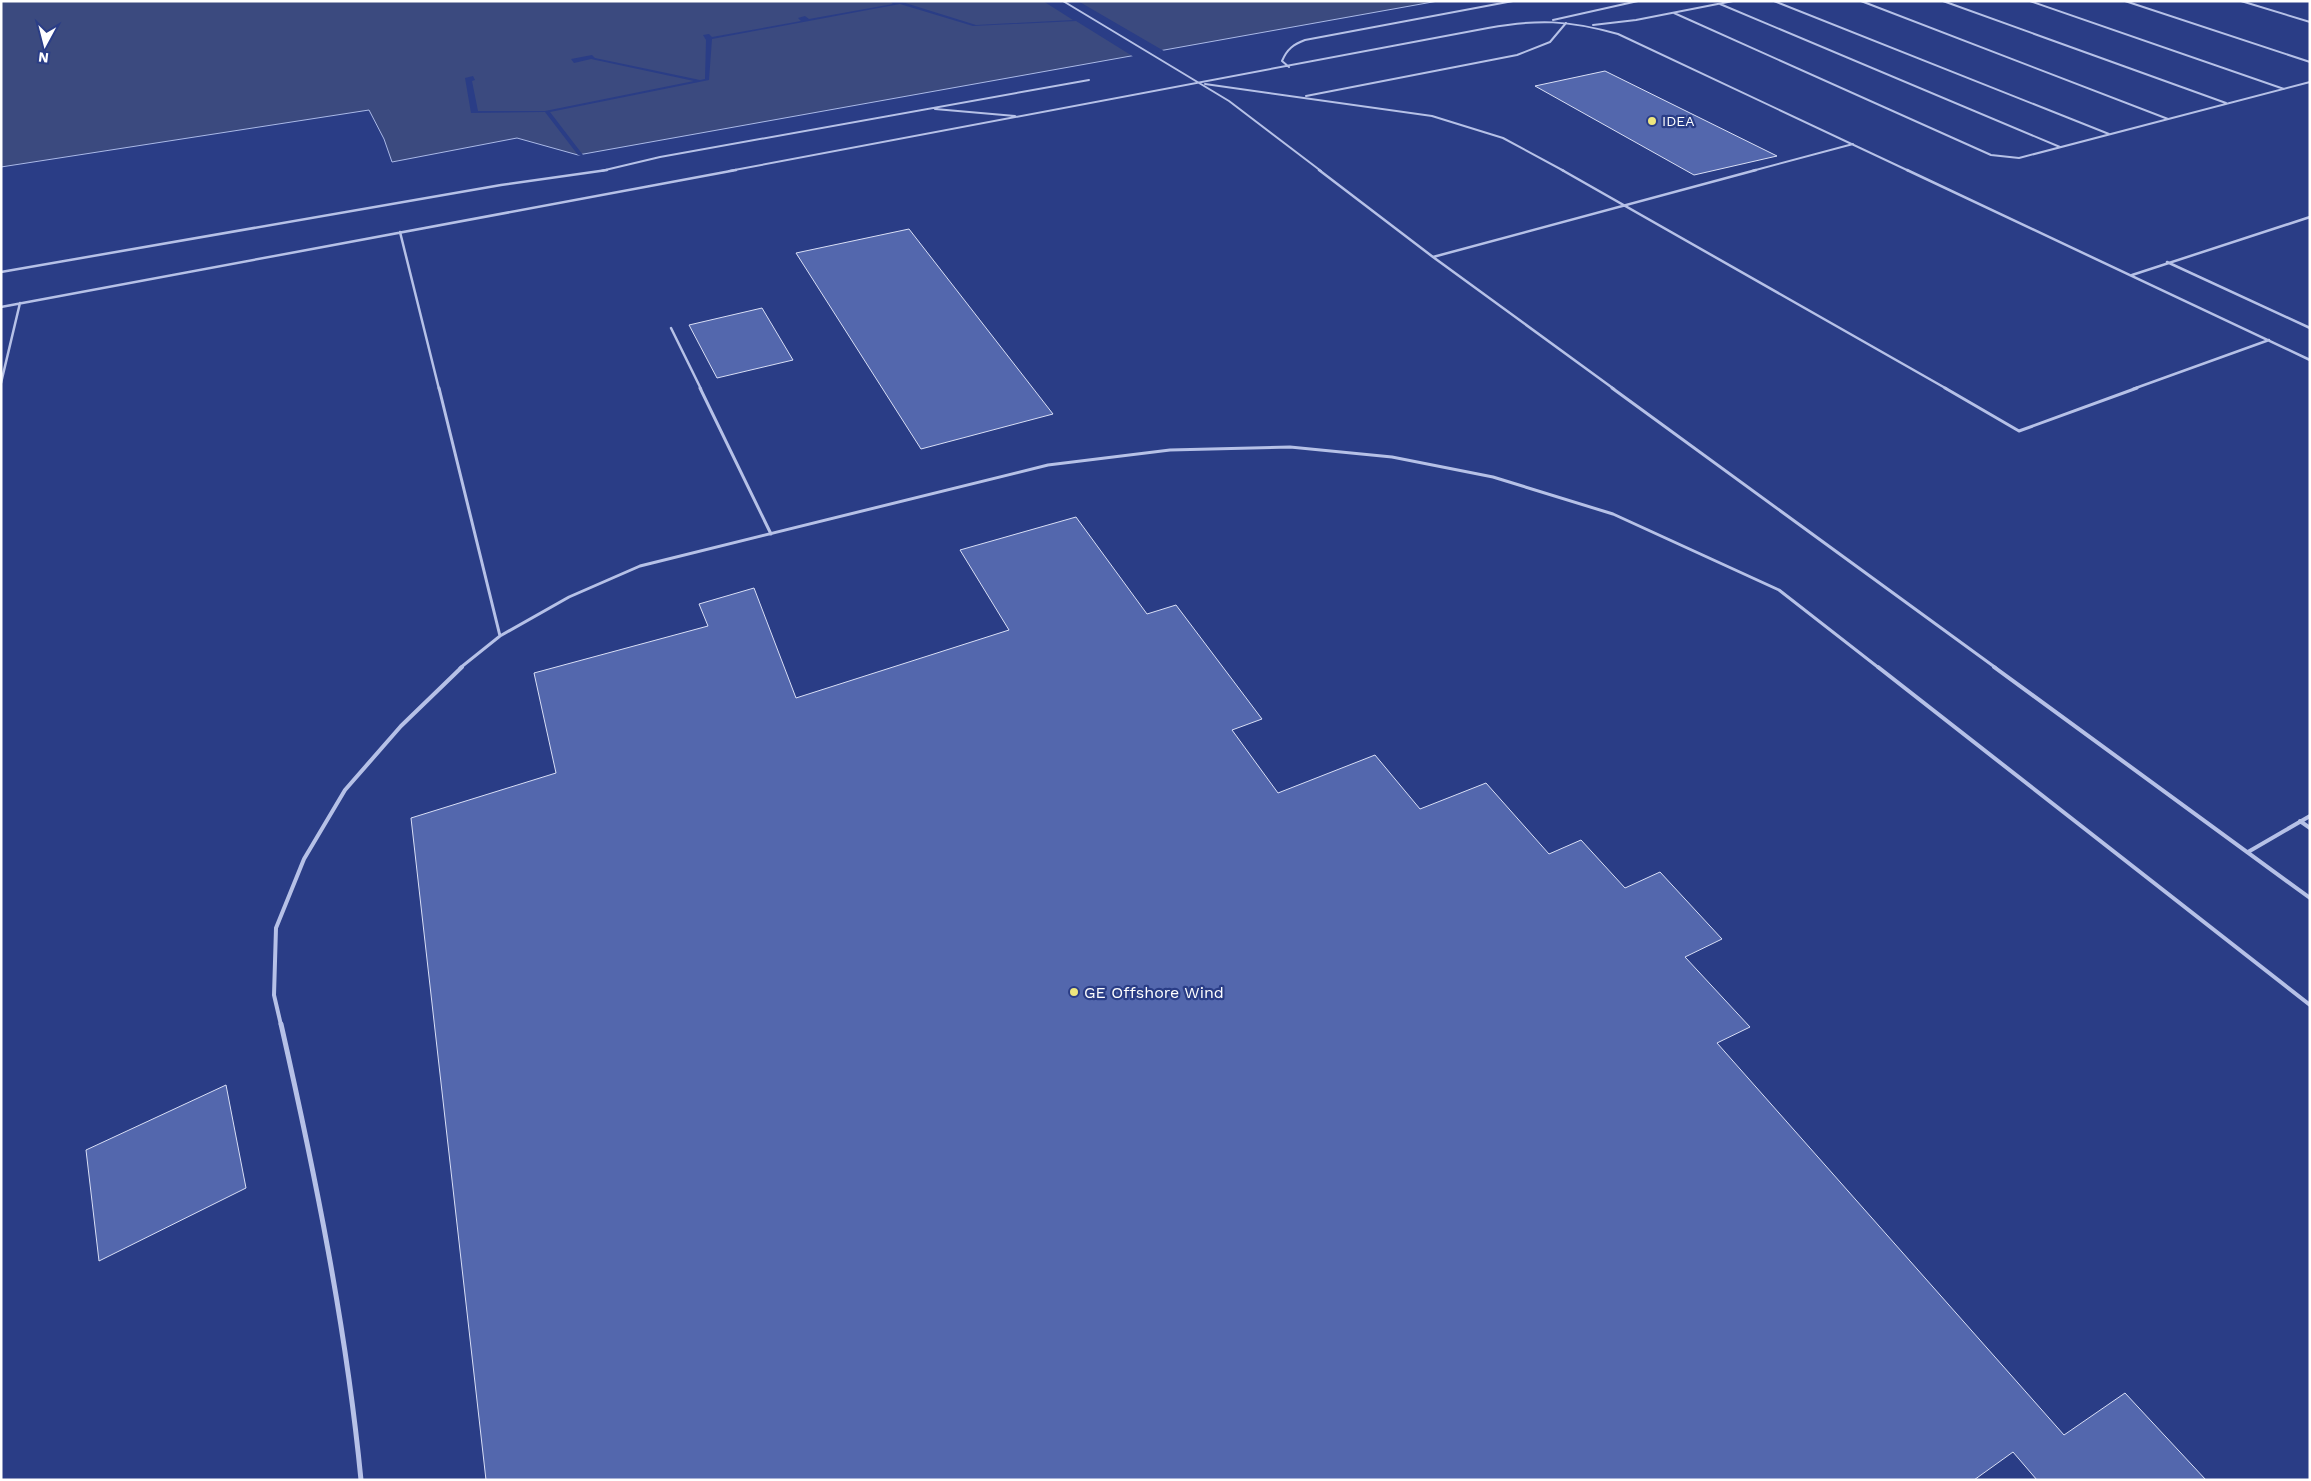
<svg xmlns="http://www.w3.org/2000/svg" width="2311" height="1481" viewBox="0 0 2311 1481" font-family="'Work Sans',sans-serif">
  <rect width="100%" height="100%" fill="#2a3d86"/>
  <path fill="#3b4a7f" stroke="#aab9e7" d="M1,1H1438L578,155L517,138L392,162L384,139L369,110L1,167Z"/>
  <path fill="#2a3d86" d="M890,1H899L976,25L1073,20L1043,1H1078L1164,51L1134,57L1076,21L973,26L900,4L712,39L709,80L550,112L583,155H578L545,112L471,113L465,78L473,76L475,80L472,81L478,111H545L694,81L591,59L574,63L571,59L592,55L595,58L700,80L705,79L706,40L703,35L709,34L712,37L801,21L798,18L805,16L809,19L893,4Z"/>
  <path fill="#5367ad" stroke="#d9dff6" d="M1605,71L1777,156L1694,175L1535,86Z
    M909,229L1053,414L921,449L796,253Z
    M762,308L793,360L717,378L689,325Z
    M1076,517L1147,614L1176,605L1262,719L1232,730L1278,793L1375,755L1420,809L1486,783L1549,854L1581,840L1625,888L1660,872L1722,939L1685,957L1750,1027L1717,1043L2064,1435L2125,1393L2206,1480H2037L2013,1452L1974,1480H486L411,818L556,773L534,673L708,626L699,604L754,588L796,698L1009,630L960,550Z
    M226,1085L246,1188L99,1261L86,1150Z"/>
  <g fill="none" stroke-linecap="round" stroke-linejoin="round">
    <path stroke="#b6c1e7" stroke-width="2" d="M1063,1L1229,101L1321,171
      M1774,1L2109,134
      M1861,1L2168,119
      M1943,1L2226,103
      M2030,1L2284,89
      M2125,1L2310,62
      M2241,1L2310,22
      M1720,4L2060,147
      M1674,13L1991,155L2019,158L2310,82
      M1553,20L1638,1
      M1593,25L1636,20L1733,1
      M1289,67L1282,61C1287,49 1294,44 1305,40L1513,1
      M1205,84L1432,116L1503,138L1564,171
      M1306,96L1517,55L1550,42L1566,23
      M935,109L1015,116
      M601,171L660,157L1089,80
      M729,171L1488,28C1538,19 1568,20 1618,34L1909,171
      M1752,171L1853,144"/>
    <path stroke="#b6c1e7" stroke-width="2.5" d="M1319,170L1433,257L1614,389
      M1562,170L1947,389
      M1907,170L2310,360
      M400,232L439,389
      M1433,257L1756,170
      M2167,262L2310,328
      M1,272L501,185L607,170
      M2132,275L2310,217
      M1,307L736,170
      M671,328L701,389
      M1,383L20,303
      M2133,389L2269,340"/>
    <path stroke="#b6c1e7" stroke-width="3" d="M439,388L500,636
      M700,388L771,534
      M1612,388L1996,668
      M1945,388L2019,431L2137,388
      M460,668L500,636L569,597L640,566L1048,465L1170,450L1290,447L1392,457L1493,477L1613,514L1779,590L1879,668"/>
    <path stroke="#b6c1e7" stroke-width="4" d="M1878,667L2310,1005
      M1994,667L2310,898
      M2300,821L2310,828
      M2248,852L2310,816
      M281,1025L274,995L276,928L304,859L345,790L401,726L462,667"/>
    <path stroke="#b6c1e7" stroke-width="5" d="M281,1024C315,1174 346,1326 361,1480"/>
  </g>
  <g fill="#eee67d" stroke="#2a3d86" stroke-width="2">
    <circle cx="1652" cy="121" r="5"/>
    <circle cx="1074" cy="992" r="5"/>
  </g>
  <g text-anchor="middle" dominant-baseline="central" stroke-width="4.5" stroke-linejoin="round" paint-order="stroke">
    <g font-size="14" fill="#fff" stroke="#2a3d86" text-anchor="start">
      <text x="1662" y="121">IDEA</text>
    </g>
    <g font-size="16" fill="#fff" stroke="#2a3d86" text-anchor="start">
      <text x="1084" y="992">GE Offshore Wind</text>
    </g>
  </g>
  <rect width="2311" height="1481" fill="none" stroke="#ffffff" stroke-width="5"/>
  <g transform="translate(45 45) rotate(187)" stroke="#2a3d86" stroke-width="4" paint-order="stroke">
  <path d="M0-4L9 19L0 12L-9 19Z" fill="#ffffff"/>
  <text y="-8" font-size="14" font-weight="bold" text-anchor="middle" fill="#ffffff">N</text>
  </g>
</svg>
